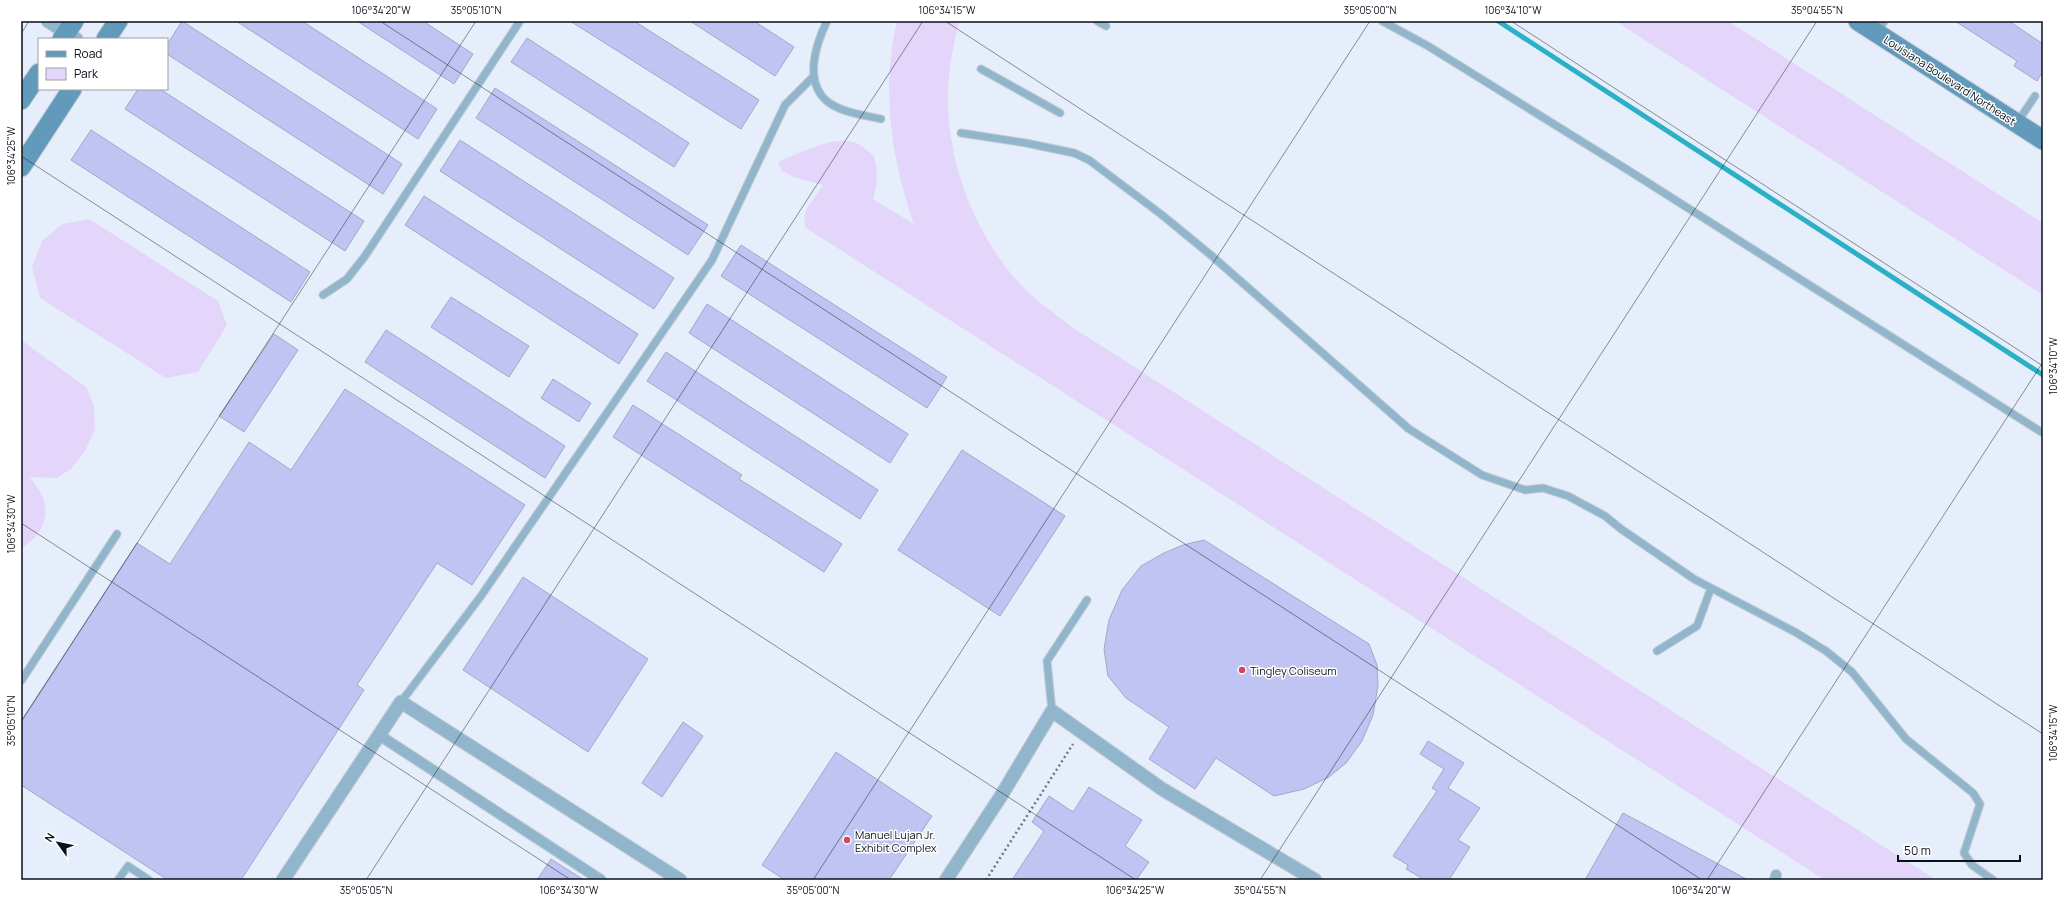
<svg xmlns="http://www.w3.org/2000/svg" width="2064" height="901" viewBox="0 0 2064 901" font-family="Manrope,sans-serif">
  <rect width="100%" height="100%" fill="#e5eefa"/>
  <path fill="#e4d6fa" d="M897,21H959C953,47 948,72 948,99C948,172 982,253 1038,301C1049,310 1061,318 1072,327L1936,880H1825L806,228C799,212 815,198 823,185L794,177L782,171L778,162C798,154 831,136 853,142C861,144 868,151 874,156C878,171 878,184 873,199L914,224C891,159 881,89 897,21Z
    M1615,21H1728L2043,223V295Z
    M89,219L218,301L227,325L198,372L166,378L40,298L32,266L43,240L62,224Z
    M21,340L86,387L94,406L95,429L86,449L72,468L57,478L30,477C35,485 42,492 44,501C50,520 37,540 21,548Z"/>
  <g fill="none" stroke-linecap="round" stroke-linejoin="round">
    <path stroke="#2cb0c5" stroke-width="5" d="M1498,21L2043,375"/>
  </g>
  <path fill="#bfc4f3" stroke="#a4a7c8" d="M182,21L402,164L383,194L167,54V45Z
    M236,21H302L437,109L418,139Z
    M357,21H423L473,54L454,84Z
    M570,21H634L759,100L741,129Z
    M690,21H754L794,47L775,76Z
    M1955,21H2009L2043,44V71L2037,81L2014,66L2017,61Z
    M527,38L689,143L674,167L511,62Z
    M495,88L708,225L688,255L476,118Z
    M138,89H160L364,221L345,251L125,109Z
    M91,130L310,272L291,302L71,160Z
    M460,140L674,278L654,309L440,171Z
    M424,196L638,334L619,364L405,225Z
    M741,245L947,377L927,408L721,276Z
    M451,297L529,346L509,377L431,327Z
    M707,304L908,434L890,463L689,333Z
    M386,330L565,446L545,478L365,362Z
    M274,334L298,350L244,432L219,416Z
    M666,352L878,490L860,519L647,381Z
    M553,379L591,403L579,422L541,398Z
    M345,389L525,505L472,585L437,563L357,685L364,690L241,880H168L21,785V721L137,543L170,564L249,442L291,470Z
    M633,405L742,475L739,479L842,544L824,572L613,437Z
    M962,450L1065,516L1000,616L898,550Z
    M1204,540L1369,644L1377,665L1378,686L1373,715L1362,741L1346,763L1329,777L1304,789L1274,796L1216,758L1195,789L1149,759L1169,727L1126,698L1108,676L1104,649L1109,620L1122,590L1141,566L1164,553L1183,545Z
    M523,577L648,659L588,752L463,670Z
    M683,722L703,736L662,797L642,783Z
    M1428,741L1464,763L1448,788L1480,808L1458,840L1470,847L1449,880H1425L1406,869L1408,865L1393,856L1437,791L1432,788L1444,769L1420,754Z
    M836,752L932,816L889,880H785L762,865Z
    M1089,787L1142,820L1125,846L1149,862L1136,880H1012L1044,831L1032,822L1049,796L1073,812Z
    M1623,813L1748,880H1585Z
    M551,859L584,880H537Z"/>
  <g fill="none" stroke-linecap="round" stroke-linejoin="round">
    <defs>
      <path id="service" d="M827,21C816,44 803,82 828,102C843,113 864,115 881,119
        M1097,21L1106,26
        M1382,21L1428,46L1631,172L2043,433
        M981,69L1060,113
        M2017,123L2035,96
        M961,133L1026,143L1074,153L1089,160L1162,215L1212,256L1409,429L1482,475L1525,490L1543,488L1568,496L1605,516L1621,529L1694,579L1795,632L1826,651L1852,672L1906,739L1973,793L1980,804L1964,853L1972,865L1993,880
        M323,295L347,279L365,256L520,21
        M1657,651L1697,626L1711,588
        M21,681L117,534
        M401,702L481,596L712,260L785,105L814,76
        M1052,711L1047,661L1087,600
        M118,880L128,866L149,880"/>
      <path id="pedestrian" d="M379,735L601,880
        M1775,880L1776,875"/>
      <path id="minor" d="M48,21L76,39
        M1874,31L1881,21
        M283,880L401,702L680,880
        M946,880L1001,796L1052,711L1162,789L1315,880"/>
      <path id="secondary" d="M1858,21L2043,140
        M62,39L74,21
        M106,39L118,21
        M21,100L39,73
        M21,167L72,89"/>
    </defs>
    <use href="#service" stroke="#c2cbd6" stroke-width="9"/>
    <use href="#pedestrian" stroke="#c2cbd6" stroke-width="12"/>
    <use href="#minor" stroke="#c2cbd6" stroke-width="15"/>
    <use href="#secondary" stroke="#c2cbd6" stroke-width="21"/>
    <path stroke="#6d7580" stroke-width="2.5" stroke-dasharray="2 3" stroke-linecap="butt" d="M986,880L1073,744"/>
    <use href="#service" stroke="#91b6cb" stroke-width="7"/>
    <use href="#pedestrian" stroke="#91b6cb" stroke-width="10"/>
    <use href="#minor" stroke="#91b6cb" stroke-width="13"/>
    <use href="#secondary" stroke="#619aba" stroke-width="19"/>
  </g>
  <path fill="none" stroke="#0a111b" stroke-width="1" stroke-opacity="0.45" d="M380,21L1702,880M945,21L2043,734M1511,21L2043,366M21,34L29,21M21,156L1136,880M21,523L571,880M21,722L476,21M366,880L923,21M813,880L1370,21M1260,880L1817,21M1707,880L2043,362"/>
  <g fill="#d5455e" stroke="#fff" stroke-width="1.5">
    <circle cx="1242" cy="670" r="4"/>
    <circle cx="847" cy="840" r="4"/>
  </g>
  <g text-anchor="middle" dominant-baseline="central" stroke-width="3" stroke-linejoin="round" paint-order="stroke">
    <g font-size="11" fill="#0a111b" stroke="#fff">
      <text transform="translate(1950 80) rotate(33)">Louisiana Boulevard Northeast</text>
    </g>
    <g font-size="11" fill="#0a111b" stroke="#fff" text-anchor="start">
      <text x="1250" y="670">Tingley Coliseum</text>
      <text x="855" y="834">Manuel Lujan Jr.<tspan x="855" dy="13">Exhibit Complex</tspan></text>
    </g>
  </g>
  <rect width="2064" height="901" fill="none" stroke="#ffffff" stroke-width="44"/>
  <rect x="38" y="38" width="130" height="52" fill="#ffffff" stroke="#9da0a4"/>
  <rect x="46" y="51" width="20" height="6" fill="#619aba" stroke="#9da0a4"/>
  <text x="74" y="58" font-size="12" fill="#0a111b">Road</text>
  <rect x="46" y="68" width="20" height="12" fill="#e4d6fa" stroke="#9da0a4"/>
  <text x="74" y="78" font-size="12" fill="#0a111b">Park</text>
  <g transform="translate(58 843) rotate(303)" stroke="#ffffff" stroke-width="3" paint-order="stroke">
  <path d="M0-3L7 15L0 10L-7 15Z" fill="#0a111b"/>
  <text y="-6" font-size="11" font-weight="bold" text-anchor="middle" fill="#0a111b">N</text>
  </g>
  <path d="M1898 855v6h122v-6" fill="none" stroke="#0a111b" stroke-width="2"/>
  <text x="1904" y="855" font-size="12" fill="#0a111b" stroke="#ffffff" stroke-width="3" paint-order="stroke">50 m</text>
  <rect x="22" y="22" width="2020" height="857" fill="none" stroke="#0a111b" stroke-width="1.5"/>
  <g font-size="10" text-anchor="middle" fill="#0a111b">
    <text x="381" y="14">106°34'20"W</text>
    <text x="476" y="14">35°05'10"N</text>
    <text x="947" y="14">106°34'15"W</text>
    <text x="1370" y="14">35°05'00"N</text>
    <text x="1513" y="14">106°34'10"W</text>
    <text x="1817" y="14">35°04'55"N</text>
    <text transform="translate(11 156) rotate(-90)" y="4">106°34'25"W</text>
    <text transform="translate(2053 366) rotate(-90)" y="4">106°34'10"W</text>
    <text transform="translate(11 524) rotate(-90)" y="4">106°34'30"W</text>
    <text transform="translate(11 721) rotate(-90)" y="4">35°05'10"N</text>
    <text transform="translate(2053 733) rotate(-90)" y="4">106°34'15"W</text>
    <text x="366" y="894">35°05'05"N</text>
    <text x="569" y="894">106°34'30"W</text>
    <text x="813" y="894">35°05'00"N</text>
    <text x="1135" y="894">106°34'25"W</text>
    <text x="1260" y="894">35°04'55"N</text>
    <text x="1701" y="894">106°34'20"W</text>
  </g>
</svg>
